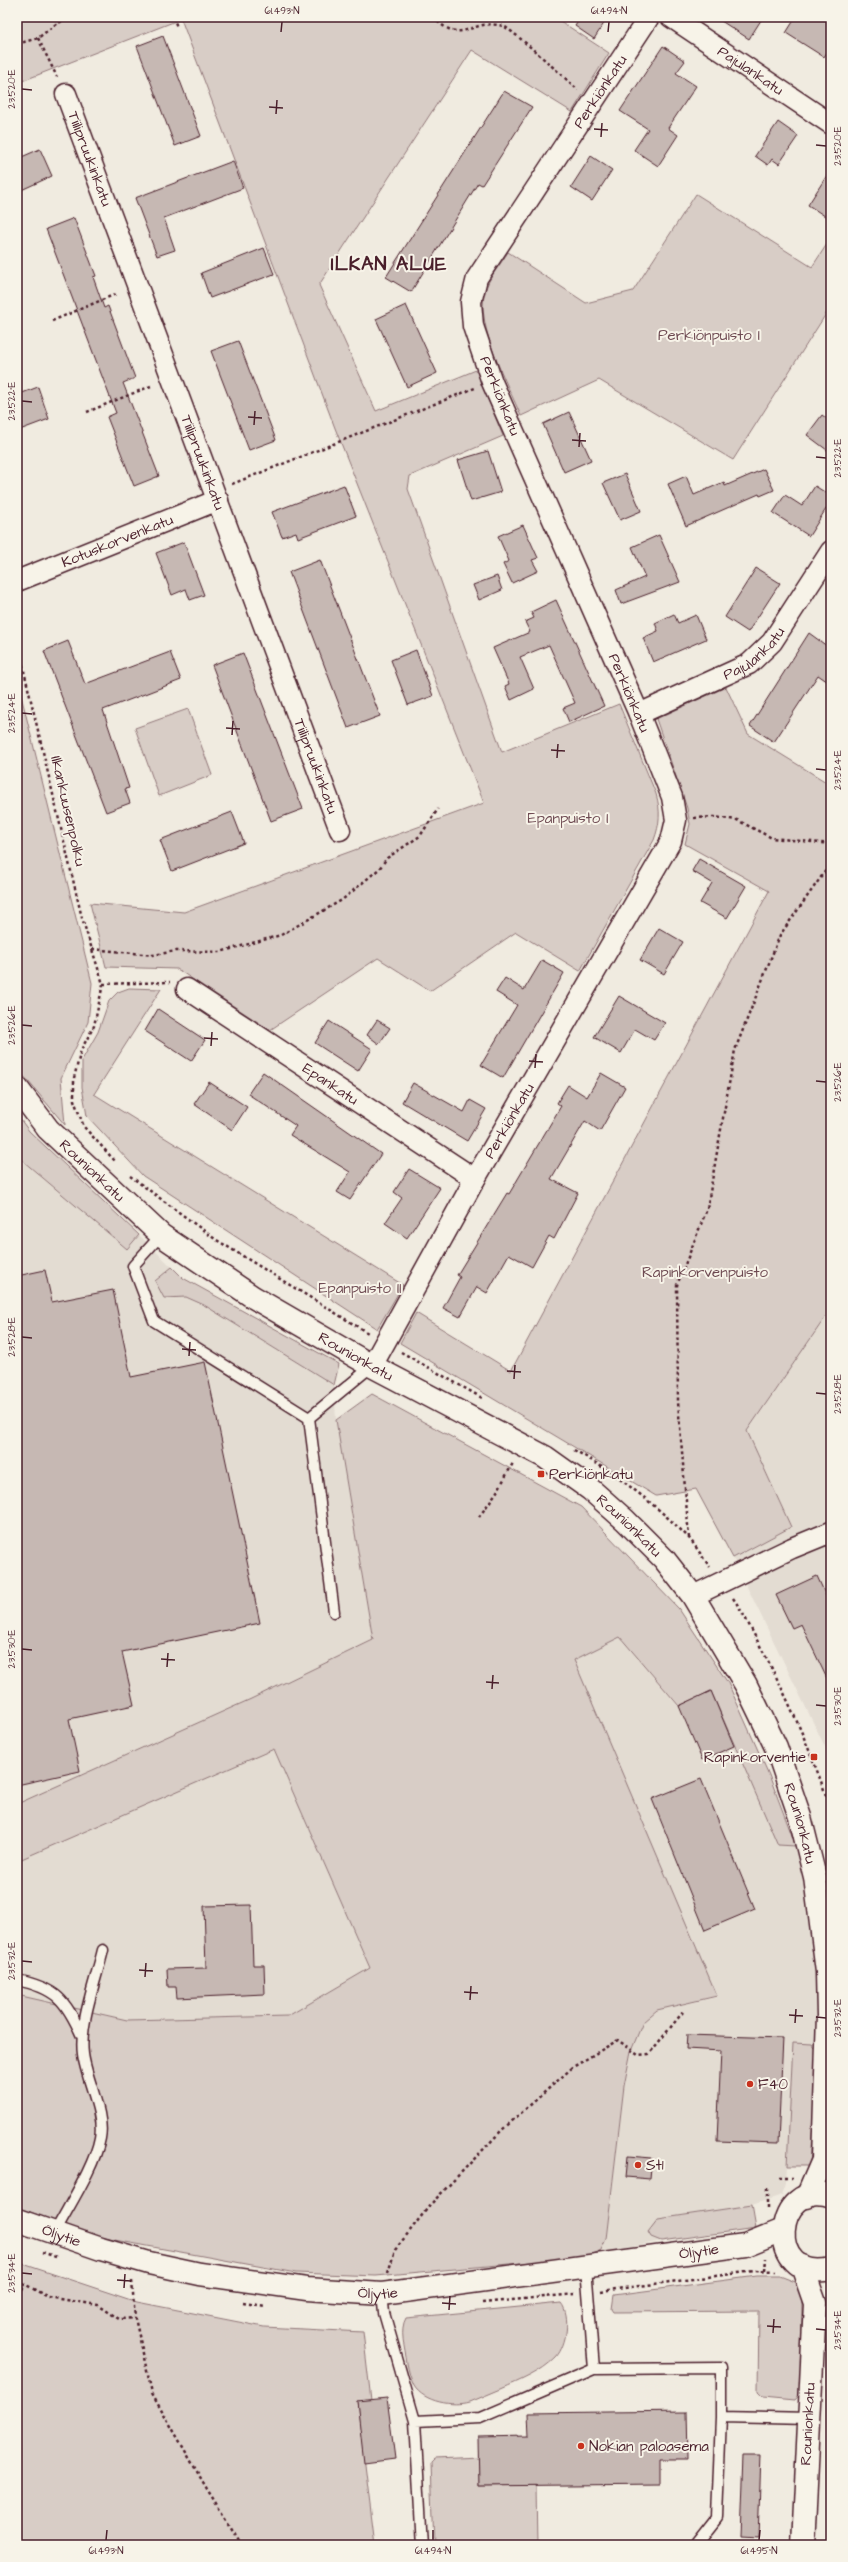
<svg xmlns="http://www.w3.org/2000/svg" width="848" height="2562" viewBox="0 0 848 2562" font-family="'Architects Daughter',sans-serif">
  <rect width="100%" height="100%" fill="#f0ebe0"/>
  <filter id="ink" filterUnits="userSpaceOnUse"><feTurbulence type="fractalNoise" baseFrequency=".025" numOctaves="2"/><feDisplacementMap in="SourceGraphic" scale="8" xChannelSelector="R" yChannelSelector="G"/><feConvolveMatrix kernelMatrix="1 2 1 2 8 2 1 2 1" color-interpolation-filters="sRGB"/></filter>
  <g filter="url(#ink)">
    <path fill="#e3dcd2" d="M17,1156L127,1249L139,1235L172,1267L155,1281L164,1298L186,1297L204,1305L334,1385L336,1420L373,1640L252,1699L370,1968L288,2016L127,2020L17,1995Z
      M831,1309V1759L733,1558L791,1527L747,1431Z
      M620,1637L678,1706L711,1691L778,1844L796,1846L810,1916L817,1991V2051L811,2044H793L786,2184L782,2195L752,2205L658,2219L651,2237L661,2241L588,2257L606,2239L624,2086L631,2051L643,2022L657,2010L717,1997L573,1660Z"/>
    <path fill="#d8cdc6" stroke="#917678" d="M17,17H554L609,53L572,112L472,50L319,285L376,411L476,370L503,436L410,476L408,489L502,752L619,704L656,794C661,811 660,824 654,840L580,971L516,932L430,991L378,958L270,1030L177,969L106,967L90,903L184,912L484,803L335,428L181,19L17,83Z
      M696,194L812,267L831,238V306L733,460L599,380L521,416C508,385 475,325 485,292C488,278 501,264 508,252L586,303L633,291Z
      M17,679L92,983L88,1022L61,1078L65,1125L17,1068Z
      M726,687L748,734L831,785V1309L747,1431L791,1527L733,1558L696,1489L656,1496L400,1343L416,1313L511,1371L769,891L685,844L690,824L687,808L656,719Z
      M188,709L212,775L159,796L135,728Z
      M129,988L161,989L94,1094L403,1285L377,1329L143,1176L87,1116L82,1087V1060L98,1032L109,1001L118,992Z
      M17,1115L29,1131L139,1235L127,1249L17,1156Z
      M172,1267L183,1278L339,1364L334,1385L204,1305L186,1297L164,1298L155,1281Z
      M372,1394L581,1507L679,1609L728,1683L769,1775L796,1846L778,1845L711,1691L679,1706L620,1637L574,1660L717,1996L657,2010L643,2022L631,2051L624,2086L606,2239L601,2250L588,2257L376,2276L296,2273L98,2237L17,2207V1995L127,2020L288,2016L370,1968L274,1749L17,1861V1804L251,1699L373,1640L336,1420Z
      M793,2043L812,2044L817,2051L810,2166H787Z
      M752,2205L756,2228L661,2241L651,2237L648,2232L658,2219Z
      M17,2262L137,2302L264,2327L363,2332L371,2400L357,2401L375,2545H17Z
      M757,2276H779L797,2283L802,2300L801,2393L795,2400L763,2397L758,2392L759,2311L614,2312L612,2309L614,2295Z
      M561,2303C571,2315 567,2345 556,2357C540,2373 521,2380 501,2389C491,2393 480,2398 470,2402C453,2407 424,2402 414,2386C411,2380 408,2369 407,2363C405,2349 399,2330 406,2318Z
      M479,2457V2486L536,2485L537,2545H434L431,2463L435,2459Z"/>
    <path fill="#c6b8b3" stroke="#4a1f2b" d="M581,17H608L594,39L575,26Z
      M715,17H763L749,39Z
      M796,17H831V46L824,57L786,33Z
      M163,36L201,136L175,146L137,46Z
      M663,46L685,61L676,73L696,86L668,128L678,135L658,166L634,150L648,129L620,111Z
      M504,91L532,107L482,185L478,183L411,292L386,277Z
      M778,122L798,136L779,164L772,159L768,165L755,156Z
      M40,149L52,176L17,192V159Z
      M591,156L612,170L592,201L571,187Z
      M233,161L243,188L164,218L175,250L157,256L135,198Z
      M831,169V220L808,205Z
      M74,218L96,276L93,277L104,308L108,306L135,378L123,383L159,476L134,486L107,417L116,413L46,229Z
      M264,248L274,274L210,298L201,273Z
      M406,305L437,373L407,387L376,319Z
      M238,341L276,440L249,450L211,351Z
      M38,387L49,419L17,431V395Z
      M569,412L591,460L564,472L543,424Z
      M822,415L831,422V453L807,435Z
      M488,451L501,492L471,501L458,460Z
      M764,469L774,490L760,496L759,494L686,526L668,484L686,476L694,495L724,482L725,486Z
      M625,474L641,511L620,520L603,483Z
      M344,485L356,516L298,538L296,532L282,537L272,512Z
      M815,486L831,496V501L809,536L773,513L785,495L802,506Z
      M523,525L538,558L532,560L538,571L512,583L503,564L509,561L498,536Z
      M659,535L680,582L621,604L616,590L645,577L632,547Z
      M184,542L204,595L190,600L186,589L172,595L156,553Z
      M320,560L380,716L348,728L289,572Z
      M756,568L780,583L748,632L725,617Z
      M497,576L502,590L479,600L473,585Z
      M556,600L604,706L569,722L563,708L575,703L549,645L520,657L534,689L511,700L505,686L509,684L493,648L530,632L525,622L534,618L531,612Z
      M674,614L678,623L696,615L706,639L653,662L643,638L658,631L655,623Z
      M809,633L831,649V684L818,675L774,742L750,726Z
      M68,641L85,684L170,652L181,680L103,710L129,788L125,789L130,803L106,812L44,651Z
      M416,650L433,696L408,705L391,660Z
      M243,653L303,809L271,821L212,665Z
      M232,812L244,843L172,871L160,840Z
      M699,859L746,886L727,918L700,903L712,883L692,871Z
      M659,928L683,942L664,974L640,960Z
      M542,960L564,973L503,1078L481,1065L517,1005L496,992L505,978L524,990Z
      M619,996L665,1023L654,1040L635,1029L621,1053L594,1037Z
      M158,1009L205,1040L191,1061L145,1031Z
      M377,1020L390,1028L379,1044L367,1035Z
      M329,1021L372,1049L358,1071L315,1043Z
      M263,1072L381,1154L350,1200L337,1192L350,1172L290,1135L296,1126L248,1094Z
      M601,1073L625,1087L600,1131L585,1121L551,1179L578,1193L554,1239L549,1236L532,1267L509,1254L487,1293L477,1287L460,1317L443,1308L460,1277L457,1275L507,1193L509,1194L561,1106L557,1103L568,1085L587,1097Z
      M209,1082L247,1107L232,1130L194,1104Z
      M413,1083L464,1112L470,1100L486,1109L467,1141L402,1102Z
      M409,1169L440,1188L407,1238L385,1223L402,1198L394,1192Z
      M45,1270L52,1302L113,1290L131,1377L205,1362L260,1623L122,1652L134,1705L69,1719L80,1771L17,1785V1276Z
      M817,1576L831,1607V1687L801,1624L792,1628L776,1595Z
      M711,1691L734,1746L702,1760L679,1706Z
      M701,1779L755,1909L705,1930L652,1799Z
      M251,1905L253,1965H264L265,1994L177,1998L176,1987H168L167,1969L206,1968L204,1906Z
      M687,2035L783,2038L778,2143L717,2141L721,2051L686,2049Z
      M628,2156L652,2158L650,2179L626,2177Z
      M387,2398L395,2459L364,2463L357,2401Z
      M687,2411L688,2459H660V2484L479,2486L478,2437L529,2436L528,2413Z
      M744,2456H761L758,2537L741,2536Z"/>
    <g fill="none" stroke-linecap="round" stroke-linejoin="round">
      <defs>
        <path id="lane" d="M161,1235L133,1266L154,1321L309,1418
          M334,1612L309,1418L372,1366
          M17,1980C56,1988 66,2000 82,2036
          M54,2234C68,2207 95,2166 100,2138C105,2114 86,2079 83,2054C79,2024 96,1980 103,1950
          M586,2267L594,2369L721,2368V2417L808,2419
          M382,2294L384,2313L415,2421L422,2545
          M415,2421L480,2418L594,2369
          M695,2545L717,2517L721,2417"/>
        <g id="street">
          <path id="s1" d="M671,17L831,124"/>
          <path id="s2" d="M66,94L340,830"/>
          <path id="s3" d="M17,581L218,500"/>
          <path id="s4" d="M639,714L749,664L772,642L831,551"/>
          <path id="s5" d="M187,989L475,1179"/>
          <path id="s6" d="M372,1366L475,1179L671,841L676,820L672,797L639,714L492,382L473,326L471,302L477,278L649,17"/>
          <path d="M693,1596L792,1548L831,1532"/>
        </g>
        <g id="secondary">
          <path id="s7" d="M17,1088L48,1129L161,1235L253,1297L372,1366L545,1457L590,1489L625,1520L664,1559L693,1596L746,1685L776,1747L800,1817L815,1877L827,1972L828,2016L823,2160L807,2197"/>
          <path d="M831,2197C774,2176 762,2284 831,2269"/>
          <path id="s8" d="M17,2220L101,2249L149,2263L200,2274L307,2289L382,2294L745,2245L782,2230"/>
          <path d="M802,2266L815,2303L803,2545"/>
        </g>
      </defs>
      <use href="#lane" stroke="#4a1f2b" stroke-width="13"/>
      <use href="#street" stroke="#4a1f2b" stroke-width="23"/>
      <use href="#secondary" stroke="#4a1f2b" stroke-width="25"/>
      <path stroke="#4a1f2b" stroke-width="2.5" stroke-dasharray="3 3" stroke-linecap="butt" d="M173,17L177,27
        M433,17C463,48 470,17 503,26C512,29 566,79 578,90
        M38,38L57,77
        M17,44L38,38L56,24L71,17
        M52,321L116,294
        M87,412L151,386
        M232,484L475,388
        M17,641L82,918L103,984L94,1026L81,1050L74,1078V1100L84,1127L115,1161
        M694,818L714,817L737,820L772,838L831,844
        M92,949L153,955L176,951L220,952L281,935L342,900L379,869L387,858L420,836L438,809
        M103,984L170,982
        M130,1176L215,1239L368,1333
        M401,1352L484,1399
        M574,1450C615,1473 654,1503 688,1537C696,1546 702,1557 710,1567
        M479,1517L498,1490L513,1463
        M689,1538L678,1402L677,1285L707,1209L735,1050L780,935L831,863
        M733,1598C746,1617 755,1637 766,1657C792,1707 813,1756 831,1810
        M779,2178H793
        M767,2209V2185
        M42,2252L56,2257
        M765,2271L766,2258
        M388,2273L395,2250L430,2205L502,2130L573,2067L618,2040L638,2055L649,2054L683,2012
        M17,2280L48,2297L98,2305L119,2319L135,2318
        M132,2281L135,2318L152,2393L207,2489L242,2545
        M601,2291L754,2271L775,2272
        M17,2293L26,2286
        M243,2303L266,2306
        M482,2303L575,2294"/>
      <use href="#lane" stroke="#f7f3e8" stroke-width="10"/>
      <use href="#street" stroke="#f7f3e8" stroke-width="20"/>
      <use href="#secondary" stroke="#f7f3e8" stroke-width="22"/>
    </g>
  </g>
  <path fill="none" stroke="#4a1f2b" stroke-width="1.5" d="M281,32L282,22M608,32L609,22M22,89L32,90M269,107L283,108M276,114L277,100M594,129L608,130M601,137L602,123M816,145L826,146M22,401L32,402M248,417L262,418M254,425L255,411M572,440L586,441M579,447L580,433M816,457L826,458M22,713L32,714M226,728L240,729M232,735L233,721M551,750L565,751M557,758L558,744M816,769L826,770M22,1025L32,1026M204,1038L218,1039M211,1046L212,1032M529,1061L543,1062M535,1068L536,1054M816,1081L826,1082M22,1337L32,1338M182,1349L196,1350M189,1356L190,1342M507,1371L521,1372M514,1379L515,1365M816,1393L826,1394M22,1649L32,1650M161,1659L175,1660M167,1667L168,1653M486,1682L499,1683M492,1689L493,1675M816,1705L826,1706M22,1961L32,1962M139,1970L153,1971M145,1977L146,1963M464,1992L478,1993M470,2000L471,1986M789,2015L803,2016M816,2017L826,2018M795,2023L796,2009M22,2273L32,2274M117,2280L131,2281M124,2288L125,2274M442,2303L456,2304M449,2310L450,2296M767,2326L781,2327M816,2329L826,2330M773,2333L774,2319M106,2540L107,2530M433,2540V2530M759,2540L760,2530"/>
  <g fill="#c8321e" stroke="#f7f3e8" stroke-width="1.5">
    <rect x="537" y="1470" width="8" height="8" rx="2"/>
    <rect x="810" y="1753" width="8" height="8" rx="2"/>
    <circle cx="750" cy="2084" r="4"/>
    <circle cx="638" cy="2165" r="4"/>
    <circle cx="581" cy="2446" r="4"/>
  </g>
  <g text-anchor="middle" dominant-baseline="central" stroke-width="4" stroke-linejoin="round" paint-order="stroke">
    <g font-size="15" fill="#4a1f2b" stroke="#f7f3e8">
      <text stroke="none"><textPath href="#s1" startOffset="96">Pajulankatu</textPath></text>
      <text stroke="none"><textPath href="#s6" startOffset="1433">Perkiönkatu</textPath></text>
      <text stroke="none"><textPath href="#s2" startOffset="69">Tiilipruukinkatu</textPath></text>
      <text transform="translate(500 396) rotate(68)">Perkiönkatu</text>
      <text stroke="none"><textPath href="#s2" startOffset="393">Tiilipruukinkatu</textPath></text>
      <text stroke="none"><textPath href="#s3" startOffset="108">Kotuskorvenkatu</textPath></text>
      <text stroke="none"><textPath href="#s4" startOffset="131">Pajulankatu</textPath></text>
      <text transform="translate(629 693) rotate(67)">Perkiönkatu</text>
      <text stroke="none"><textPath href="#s2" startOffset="717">Tiilipruukinkatu</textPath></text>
      <text transform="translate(68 811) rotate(77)">Ilkankuusenpolku</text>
      <text stroke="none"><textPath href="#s5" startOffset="172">Epankatu</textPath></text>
      <text stroke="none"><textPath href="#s6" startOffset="281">Perkiönkatu</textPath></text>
      <text stroke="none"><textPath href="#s7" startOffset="112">Rounionkatu</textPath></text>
      <text stroke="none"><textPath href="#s7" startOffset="436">Rounionkatu</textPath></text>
      <text stroke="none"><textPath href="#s7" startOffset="759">Rounionkatu</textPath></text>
      <text stroke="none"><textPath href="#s7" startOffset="1107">Rounionkatu</textPath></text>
      <text stroke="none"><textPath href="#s8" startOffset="47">Öljytie</textPath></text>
      <text stroke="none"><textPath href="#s8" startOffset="694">Öljytie</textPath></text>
      <text stroke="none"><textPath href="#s8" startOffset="370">Öljytie</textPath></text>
      <text transform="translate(808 2424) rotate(-87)">Rounionkatu</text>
    </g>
    <g font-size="15" fill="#6e4a52" stroke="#f7f3e8">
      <text x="709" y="335">Perkiönpuisto I</text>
      <text x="568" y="818">Epanpuisto I</text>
      <text x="705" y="1272">Rapinkorvenpuisto</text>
      <text x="360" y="1288">Epanpuisto II</text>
    </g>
    <g font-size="15" fill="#4a1f2b" stroke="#f7f3e8" text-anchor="start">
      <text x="549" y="1474">Perkiönkatu</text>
      <text x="806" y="1757" text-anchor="end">Rapinkorventie</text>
      <text x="758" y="2084">F40</text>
      <text x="646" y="2165">St1</text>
      <text x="589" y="2446">Nokian paloasema</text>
    </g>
    <g font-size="19" font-weight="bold" letter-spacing="1" fill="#4a1f2b" stroke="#f7f3e8">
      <text x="389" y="264">ILKAN ALUE</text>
    </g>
  </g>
  <rect width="848" height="2562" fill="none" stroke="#f7f3e8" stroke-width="44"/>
  <rect x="22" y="22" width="804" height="2518" fill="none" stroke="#4a1f2b" stroke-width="1.5"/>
  <g font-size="10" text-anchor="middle" fill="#4a1f2b">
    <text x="282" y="14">61.493°N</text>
    <text x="609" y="14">61.494°N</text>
    <text transform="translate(11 89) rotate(-90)" y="4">23.520°E</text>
    <text transform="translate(837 146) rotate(-90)" y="4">23.520°E</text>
    <text transform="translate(11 401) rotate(-90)" y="4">23.522°E</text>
    <text transform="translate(837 458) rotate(-90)" y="4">23.522°E</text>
    <text transform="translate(11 713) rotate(-90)" y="4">23.524°E</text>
    <text transform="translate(837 770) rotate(-90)" y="4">23.524°E</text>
    <text transform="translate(11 1025) rotate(-90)" y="4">23.526°E</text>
    <text transform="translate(837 1082) rotate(-90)" y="4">23.526°E</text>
    <text transform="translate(11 1337) rotate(-90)" y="4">23.528°E</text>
    <text transform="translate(837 1394) rotate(-90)" y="4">23.528°E</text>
    <text transform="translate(11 1649) rotate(-90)" y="4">23.530°E</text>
    <text transform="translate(837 1706) rotate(-90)" y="4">23.530°E</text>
    <text transform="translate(11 1961) rotate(-90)" y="4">23.532°E</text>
    <text transform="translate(837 2018) rotate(-90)" y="4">23.532°E</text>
    <text transform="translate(11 2273) rotate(-90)" y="4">23.534°E</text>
    <text transform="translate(837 2330) rotate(-90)" y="4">23.534°E</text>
    <text x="106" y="2554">61.493°N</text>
    <text x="433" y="2554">61.494°N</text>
    <text x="759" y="2554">61.495°N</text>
  </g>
</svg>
